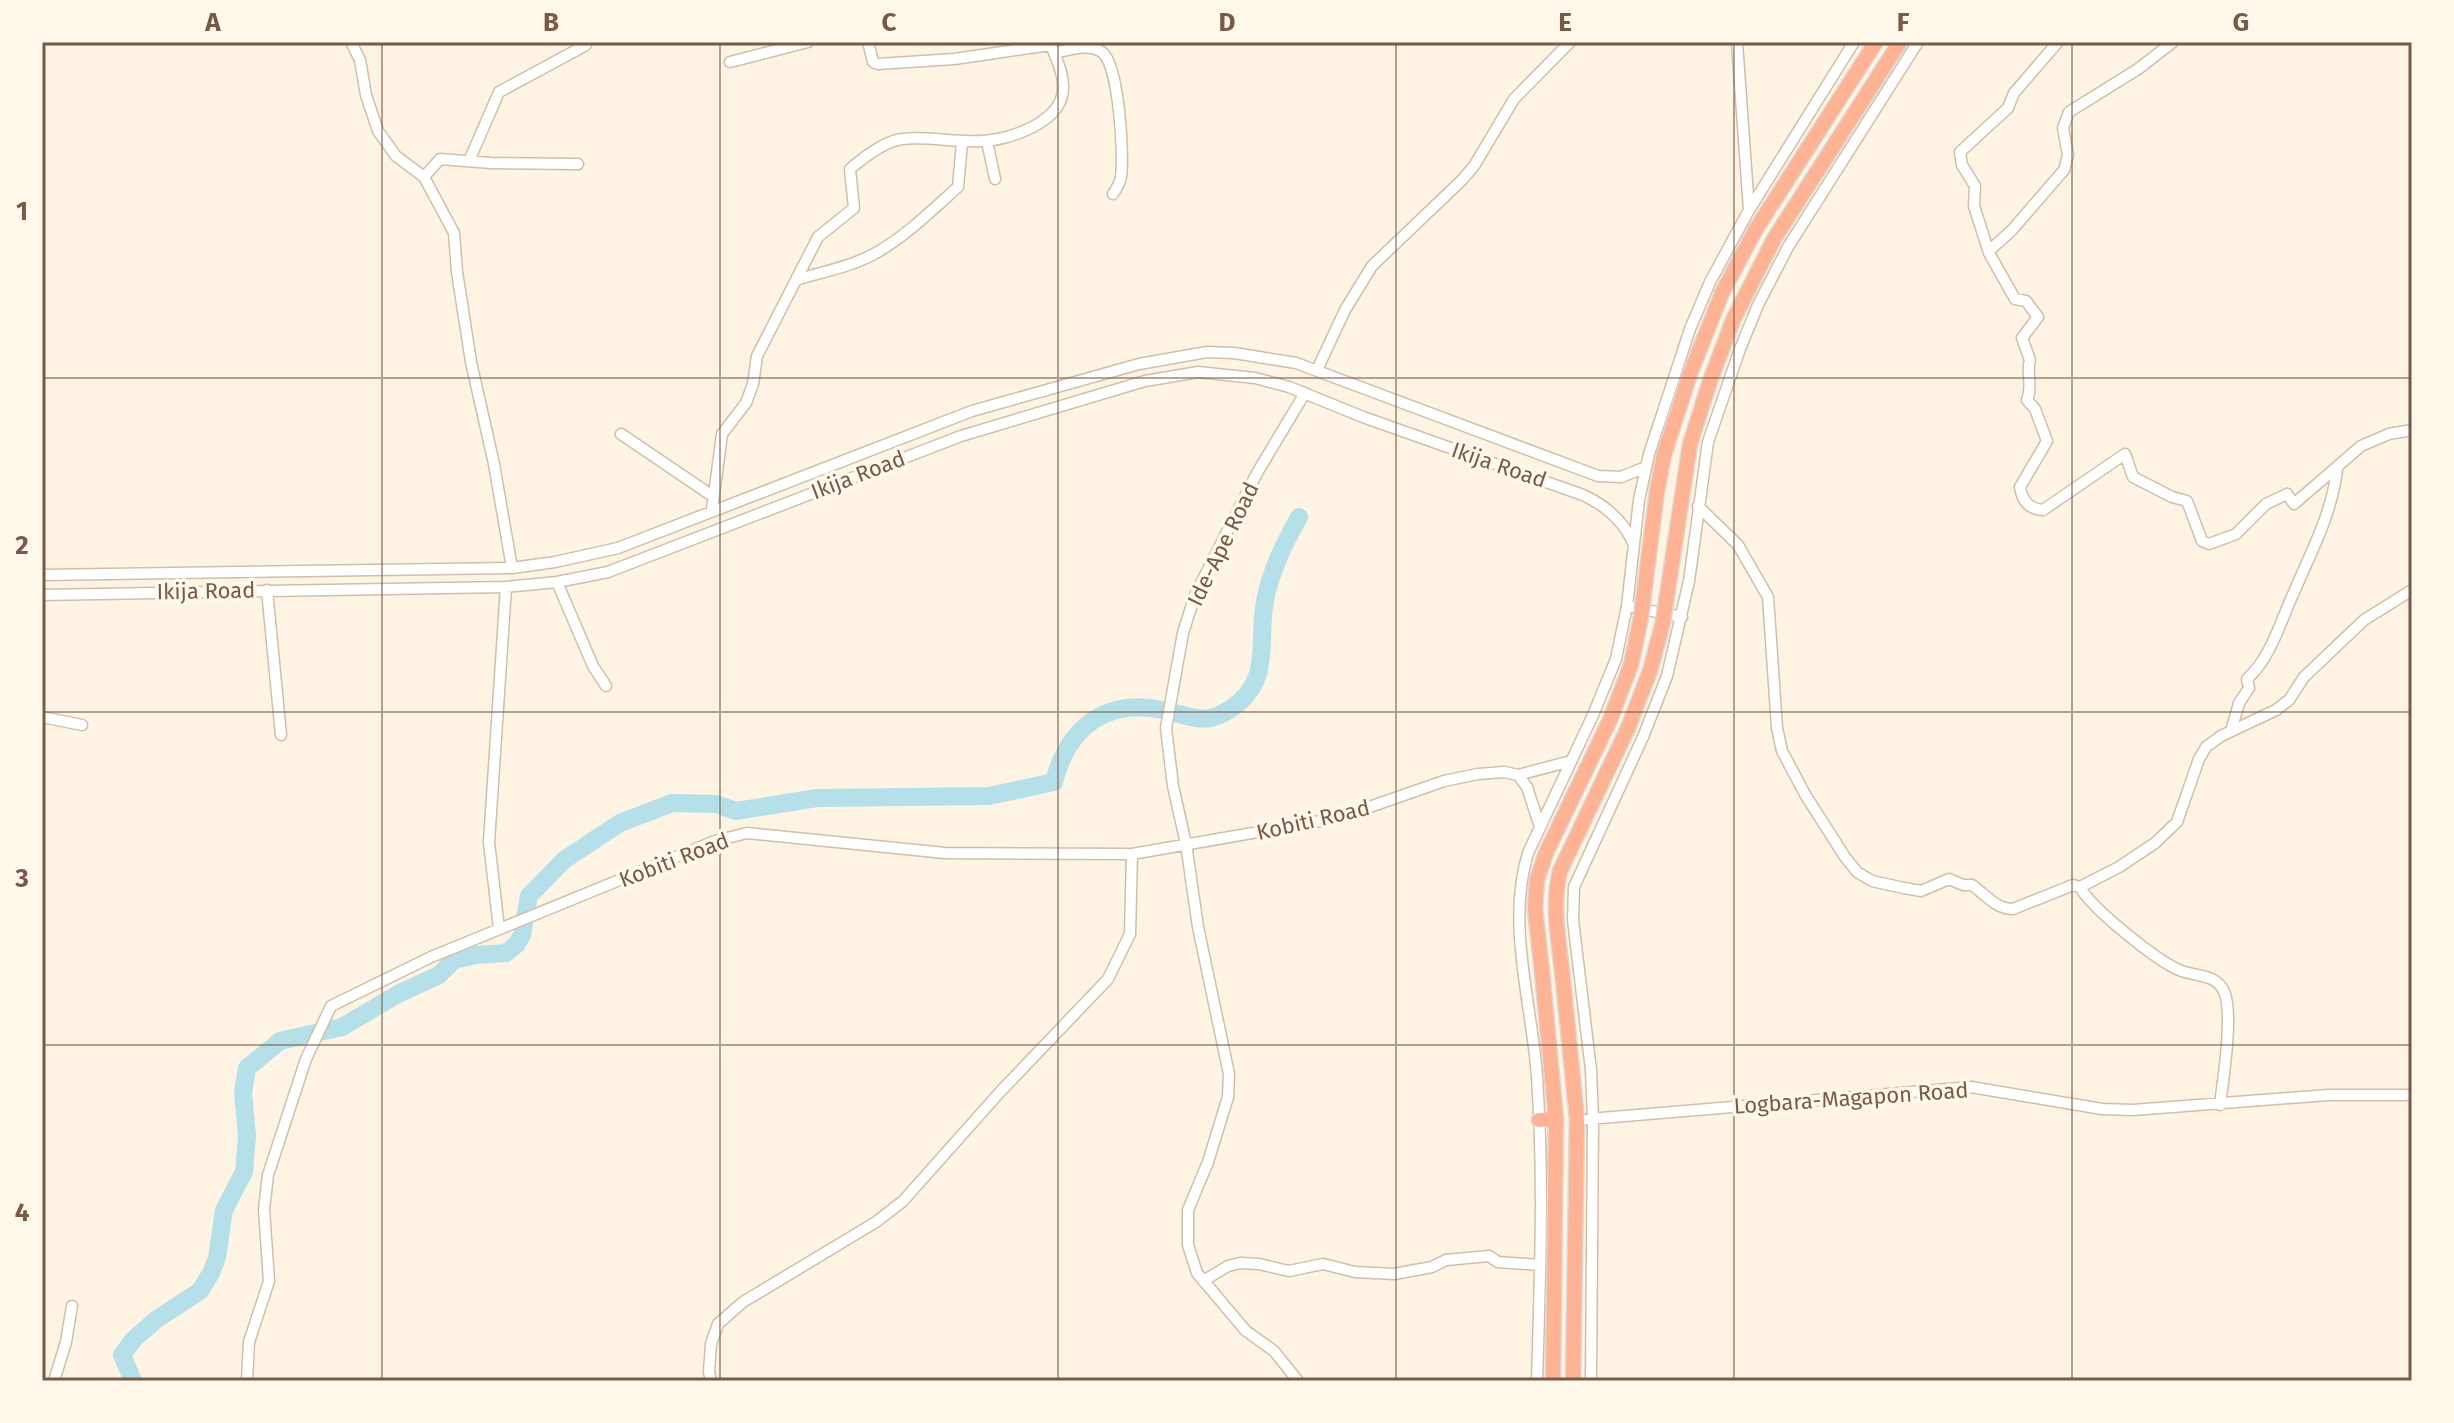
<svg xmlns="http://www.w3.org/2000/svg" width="2454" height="1423" viewBox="0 0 2454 1423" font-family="'Fira Sans',sans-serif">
  <rect width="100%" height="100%" fill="#fef4e3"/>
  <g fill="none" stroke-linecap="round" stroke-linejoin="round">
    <path stroke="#b5e0ea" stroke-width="18" d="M133,1381L122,1355L134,1339L157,1319L200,1291L211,1273L217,1258L224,1210L244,1172L247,1136L243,1093L247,1068L280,1041L342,1027L398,994L439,975L454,960L476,955L506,953L517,944L522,935L529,896L564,860L620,823L672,803L716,804L736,811L817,798L989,796L1054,782C1068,727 1106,698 1163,710C1193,716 1204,727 1232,708C1273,680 1257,640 1265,601C1271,570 1284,544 1299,517"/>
    <defs>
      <path id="minor" d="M351,42L360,60L366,95L378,131L396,156L424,177L454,233L457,272L471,362L494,464L512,568
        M868,42L873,62L878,64L954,59L1051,45
        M1737,42L1749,210
        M2058,42L2014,93L2008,108L1960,152L1962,165L1975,186L1974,206L1989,253L2015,299L2026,301L2038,317L2022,338L2030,360C2026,372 2033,386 2027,400L2035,409L2047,441L2020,487C2022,501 2029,509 2043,510L2125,454L2133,477L2172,497L2187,501L2202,541L2209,544L2236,534L2266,504L2287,494L2294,504L2361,446L2389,434L2412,430
        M1054,53C1069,50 1090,42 1103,53C1119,68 1124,154 1121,177C1120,183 1117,188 1113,194
        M730,62L808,42
        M987,141L995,179
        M469,161L499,92L586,45
        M424,177L440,159L491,163L578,164
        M1990,250L2012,230L2064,170L2068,155L2063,128L2069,112L2138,69L2173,42
        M796,280C821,272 850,267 874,254C905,237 932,210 958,187L962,142
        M1317,370L1345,310L1372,266L1462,180L1474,166L1514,99L1570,42
        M621,434L714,497
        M1698,506L1738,545L1768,597L1777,728L1782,751L1806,796L1845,857L1857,872L1872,881L1904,888L1921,891L1949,879L1963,885H1972C1986,895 1996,909 2013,909L2073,885L2080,887L2119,867L2155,843L2177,822L2199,759L2206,747L2221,736L2276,710L2289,700L2304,677L2364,620L2412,590
        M712,510L722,434L746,403L753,384L757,356L818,237L854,208L850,169C863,158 885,141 902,139C929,136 956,143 982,141C1010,140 1062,122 1063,89C1064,72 1055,57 1050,42
        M42,575L512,568L555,562L618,548L972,411L1139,364L1207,352L1234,353L1296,363L1598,476L1621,477L1646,467
        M557,582L593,666L606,686
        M267,590L281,735
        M42,595L506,587L557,582L608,572L961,436L1145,381L1198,372L1255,378L1289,387L1363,417L1583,495C1607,506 1624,521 1634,545
        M1627,606L1682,617
        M42,717L82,725
        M2231,731L2239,703L2249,688L2247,679C2271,658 2281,620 2294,592C2311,552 2332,514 2337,469
        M1518,775L1527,787L1540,827
        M2080,887C2091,908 2156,960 2179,970C2195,977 2218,973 2225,994C2233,1018 2223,1079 2220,1105
        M499,929L489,842L506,587
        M1577,1120L1971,1087L2102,1109L2133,1110L2328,1095H2412
        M1203,1281L1228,1266L1240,1263L1259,1264L1289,1271L1323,1264L1355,1272L1394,1274L1432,1267L1446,1260L1489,1256L1498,1262L1540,1265
        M54,1381L66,1342L72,1306
        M247,1381L249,1342L269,1281L264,1209L268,1175L306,1059L331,1006L431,957L715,841L747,833L945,853L1132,854L1338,818L1444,781L1478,774L1504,772L1518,775L1571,761
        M711,1381L709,1372L711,1344L718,1324L743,1302L876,1222L903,1201L1000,1092L1108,979L1130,934L1132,854
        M1298,1381L1274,1351L1246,1331L1197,1273L1188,1245V1210L1208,1162L1228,1097L1229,1074L1198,927L1186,844L1173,786L1166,728L1183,633L1195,595L1257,473L1305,393
        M1537,1381C1540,1280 1544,1177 1537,1077C1532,1003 1506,925 1528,853L1593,715L1616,659L1627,606L1639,500L1649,454L1690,329L1710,282L1749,210L1854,42
        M1591,1381L1593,1119L1591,1070L1573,920L1574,887L1643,737L1667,676L1689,581L1708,442L1740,349L1758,305L1788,247L1918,42"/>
      <path id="highway" d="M1562,970L1577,1120L1573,1381
        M1542,971L1556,1119L1553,1381
        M1539,1120L1556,1119"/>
    </defs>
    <use href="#minor" stroke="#d2beaa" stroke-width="13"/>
    <use href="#highway" stroke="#dfd7d3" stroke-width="17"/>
    <use href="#minor" stroke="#fff" stroke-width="10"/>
    <use href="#highway" stroke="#feb394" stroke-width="14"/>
    <defs>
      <path id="highway-bridge" d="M1562,970C1558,937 1552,904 1560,871L1628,728L1650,671L1663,622L1690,444L1710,381L1733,320L1774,239L1900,42
        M1542,971L1535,909L1537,880L1546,853L1610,720L1631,665L1641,617L1657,491L1664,455L1690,374L1722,293L1756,229L1876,42"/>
    </defs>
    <use href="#highway-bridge" stroke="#dfd7d3" stroke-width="17" stroke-linecap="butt"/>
    <use href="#highway-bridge" stroke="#feb394" stroke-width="14"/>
  </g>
  <path fill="none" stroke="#785a46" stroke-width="2" stroke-opacity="0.55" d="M382,42V1381M720,42V1381M1058,42V1381M1396,42V1381M1734,42V1381M2072,42V1381M42,378H2412M42,712H2412M42,1045H2412"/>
  <g text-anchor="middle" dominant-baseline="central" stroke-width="7" stroke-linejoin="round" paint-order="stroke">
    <g font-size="22" fill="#785a46" stroke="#fff8eb">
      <text transform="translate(1499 465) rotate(19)">Ikija Road</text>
      <text transform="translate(858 475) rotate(-21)">Ikija Road</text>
      <text transform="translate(1223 544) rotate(-64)">Ide-Ape Road</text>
      <text transform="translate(206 591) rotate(-1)">Ikija Road</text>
      <text transform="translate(1313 820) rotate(-13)">Kobiti Road</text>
      <text transform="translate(674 860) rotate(-21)">Kobiti Road</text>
      <text transform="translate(1851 1098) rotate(-4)">Logbara-Magapon Road</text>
    </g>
  </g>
  <rect width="2454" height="1423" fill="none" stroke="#fff8eb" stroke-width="88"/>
  <rect x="44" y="44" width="2366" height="1335" fill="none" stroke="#785a46" stroke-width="3"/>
  <g font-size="26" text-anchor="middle" font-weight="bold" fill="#785a46">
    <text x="213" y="31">A</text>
    <text x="551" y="31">B</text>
    <text x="889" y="31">C</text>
    <text x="1227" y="31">D</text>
    <text x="1565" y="31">E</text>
    <text x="1903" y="31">F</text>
    <text x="2241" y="31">G</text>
    <text x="22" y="220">1</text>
    <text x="22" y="554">2</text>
    <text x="22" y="887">3</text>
    <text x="22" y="1221">4</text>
  </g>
</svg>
